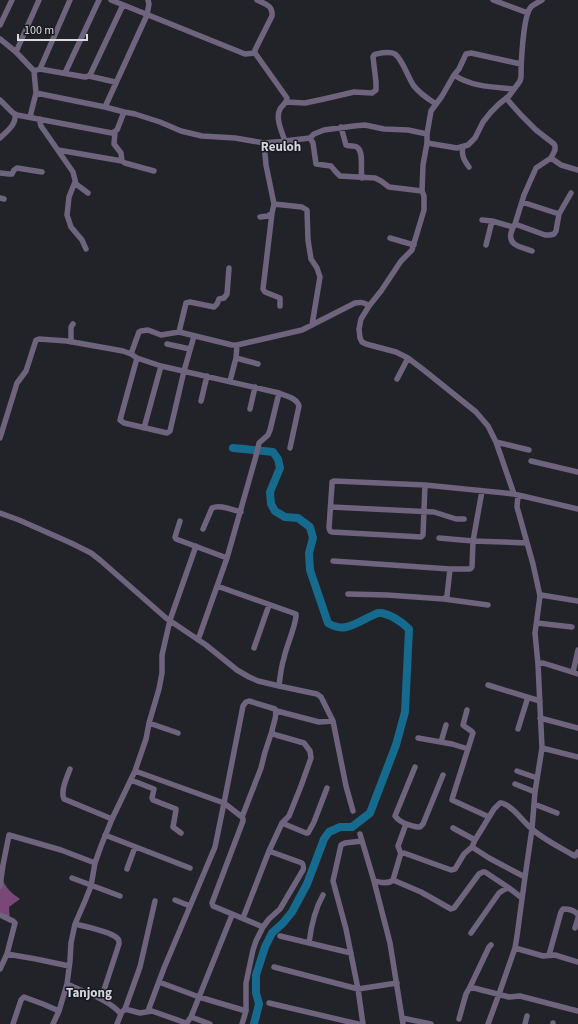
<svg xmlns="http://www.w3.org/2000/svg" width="578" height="1024" viewBox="0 0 578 1024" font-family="'Source Sans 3',sans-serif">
  <rect width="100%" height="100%" fill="#222329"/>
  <path fill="#794876" d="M0,864C3,869 1,874 3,880C6,889 13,894 20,899L9,907L10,923L0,917Z"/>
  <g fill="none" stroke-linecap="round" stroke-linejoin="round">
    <path stroke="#156a8d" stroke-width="8" d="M233,448L273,452L278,459L280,468L270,492L271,504L275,511L285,517L298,518L310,527L313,538L309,553L310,570L328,623C343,633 355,624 369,617C372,616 375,614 378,613C388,612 402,622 409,629L405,712L396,745L370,813L352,827H340L329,832L324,839L307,884L292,912L283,923L272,933L265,947L256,975V993L259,1004L254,1024"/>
    <path stroke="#6f647d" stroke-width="5.5" d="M111,0L245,54L255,53
      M257,0C265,4 273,5 272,16L255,50V53L287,98C287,103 283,104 280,109C275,118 282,132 285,141
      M493,0L528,13
      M0,25L12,0
      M0,39L16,52L34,71L36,93L30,117
      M16,52L39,0
      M40,69L70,0
      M34,71L40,69L85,77L89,76L91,73L123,5
      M65,73L99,0
      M454,75C472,87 493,87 514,89
      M89,76L115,82
      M36,93L105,107L124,112
      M506,98L521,115L536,130L554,144L555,146V150L551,158L536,168L524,195L515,224C513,227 512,229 511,233C508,246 522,247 532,251
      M0,100L13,113L17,115L112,133L117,130L124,112L135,114L160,122L181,131L202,136L235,138L264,143L285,141L310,138L313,143L316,164L331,166L336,172L340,176L375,178L381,181L389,187L422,191L424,196V210L412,250L401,261L381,291L369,306L361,319L359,329L360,338L362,342L366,344L396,352L408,358L425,371L476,412L488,426L496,442L514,494L578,509
      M287,102L305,103L324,99L354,92L372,93L376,90V82L373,57L374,55L376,54C381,53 390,51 395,54C403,60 408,78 414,86C420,94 428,99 436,104
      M105,107L147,15L149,4L148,0
      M40,119V122L41,126L73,172L76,184L88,193
      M341,127L346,145C350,147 356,145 358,148C364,154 360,170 362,178
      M115,132L114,144L121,153L122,161L125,163L154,171
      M427,134L431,111L442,96L454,75L459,69L466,54L471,53L521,64
      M0,138C7,131 17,124 15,114
      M310,138L314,134L324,130L354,126L365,125L384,129L408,130L427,134V143L423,165L422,191
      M427,143L457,148L468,145L475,138L483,122L491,112L499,104L509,96L520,81L521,77C521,64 523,15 531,7C533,5 539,2 542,0
      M463,147C461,155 464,160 469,167
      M58,150L122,161
      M551,158L561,165L578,170
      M0,173L9,174H12L14,170L17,168L42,172
      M75,182L69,197L67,215L71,227L82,240L86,249
      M0,198L4,199
      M522,202L559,214
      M274,204L302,207L307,210L308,240L311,259L317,268L320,277L312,325
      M272,213L263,289L265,292L280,298V306
      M260,217L268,216L272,213L274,204L266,165L264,143
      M482,220L492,221L513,227
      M515,224L545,235H550L554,234L556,231L559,214L571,193
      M390,238L414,245
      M486,245L492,221
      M179,332L186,303L190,302L214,307L217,304L219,299L224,298L227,294L229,268
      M71,342V327L73,324
      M167,344L190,349
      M131,354L139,332L141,331L148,330L161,335L179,332L232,345H237L302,330L355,303C361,302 364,302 369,306
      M137,358L120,420L124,423L167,433L170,431L184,371L194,336
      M236,358L258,364
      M397,379L408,358
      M230,381L236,358L237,345
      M279,393C286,396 297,398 299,406L290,448
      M201,401L207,376
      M250,409L255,387
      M144,428L161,366
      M0,438L17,383L26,371L36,340L39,339L67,341L123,351L131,354L137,358L161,366L279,393L270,430L268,435L259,443L256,456L227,558L198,640
      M496,442L529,450
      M531,461L578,472
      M425,485L423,535L421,537L332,532L330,531L329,528L332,484V482L334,481L425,485L514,494
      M518,495L517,507L533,564L540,596L535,633L538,664
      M331,507L434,512L456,519H464
      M0,513L19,520L71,543L91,553L100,560L166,618L206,645L237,670L249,677L258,681L279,686L312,693L317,694L321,697L333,721L346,786L353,811
      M180,521L175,537L176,539L227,558
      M203,529L212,508C220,504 232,510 241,512
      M439,538L473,541L527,543
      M333,561L450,569H470L472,567L473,541L482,491
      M217,586L296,614C297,623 286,647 284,658C281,667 280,677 279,686
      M348,594L387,595L444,599L447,596L450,569
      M540,596L541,595L578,601
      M444,599L488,605
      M537,623L572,627
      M254,648L269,605
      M573,672L578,650
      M488,685L540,701
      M467,710L463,725C466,728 470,729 473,733L453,796L452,800L489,817
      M277,711L319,722L333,721
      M540,718L578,728
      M149,723L178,733
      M518,729L528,697
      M418,738L452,744L468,749
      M441,742L446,725
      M542,748L578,757
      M415,767L395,816C400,823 409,825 417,827H420L423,824L443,775
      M70,769C67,777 60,792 64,799L112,819
      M135,771L224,803L215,847L164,968L148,1011
      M517,771L537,778
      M131,780L154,789L152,798L153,800L176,809V810L173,827L181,833
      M515,784L535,792
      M534,804L557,813
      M242,817L261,768L265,752L272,731
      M282,823L306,833H308L314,822L327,788
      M453,828L475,840
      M360,834L374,881L390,943L403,1024
      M105,835L190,868
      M362,841L345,843L341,845L333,881L346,929L358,989L363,1024
      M472,847L489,858L525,877
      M401,854L398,846L406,824
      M127,869L135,847
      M72,878L120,896
      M393,880L421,892L451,909L454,908L479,874L483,872H485L509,888
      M374,881C380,882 388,885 393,880L400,856L401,854L404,853L451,870L455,869L464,854L472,847L475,840L494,809L500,803H502C514,807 522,821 533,830C545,840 559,847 573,855L575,856L578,852
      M0,886L3,865L9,835L61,850L95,863
      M175,900L190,906
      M0,915L13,921L15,923L7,954
      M243,918L269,851L282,823L289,816L301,786L311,758L310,751L304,743L276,735L273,734L272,731C273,724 278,715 275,709L249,701L246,702L243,706L224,803L242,817L243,819V821L212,903L213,906L263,927
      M75,924C84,926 111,932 117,938C119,940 119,940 119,944L101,999
      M575,928L578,918
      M471,933L499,893L505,889L509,888L522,898
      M280,936L351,953
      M309,943C311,927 315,909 323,895
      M491,945L489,947L470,987L509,997L520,996L578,1011
      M515,948L543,956L555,955L578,962
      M549,955L561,912L563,909C568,909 575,910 578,915
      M274,967L358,989L397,983
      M0,969L7,954L36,959L69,966
      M159,982L199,997L246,1011V983L253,950L256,941L263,927L269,919L280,909L303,870C304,867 304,866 302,863L269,851
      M269,1003L358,1024
      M125,1009L140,967L155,901
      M123,1011L125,1009L140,1013L152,1011L186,1023
      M191,1017L210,1024
      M402,1018L431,1024
      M459,1019L466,994L470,987
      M13,1024L21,1000L24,997L43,1004L59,1011L67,984
      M53,1024L59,1011
      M117,1024L121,1014C107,998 85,993 67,984L70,961L71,943L75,924L85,901L91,886L95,863L101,846L112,819L135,771L146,739L149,723L159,689L162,673V655L170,620L196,546
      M186,1024L191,1017L232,915
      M242,1024L246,1011
      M488,1024L499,994L515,948L517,936L525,877L532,829L535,792L542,748L538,664L543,663L578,674
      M525,1024L527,1016
      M553,1024V1023"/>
  </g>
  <g text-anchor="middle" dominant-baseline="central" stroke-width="3" stroke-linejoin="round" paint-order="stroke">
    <g font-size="13" font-weight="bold" fill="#d3d4dd" stroke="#191a1f">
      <text x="281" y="147">Reuloh</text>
      <text x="89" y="993">Tanjong</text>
    </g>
  </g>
  <path d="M18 34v6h69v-6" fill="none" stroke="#dcdce0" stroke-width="2"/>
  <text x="24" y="34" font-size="12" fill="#dcdce0" stroke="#191a1f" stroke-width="3" paint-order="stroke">100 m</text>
</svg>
